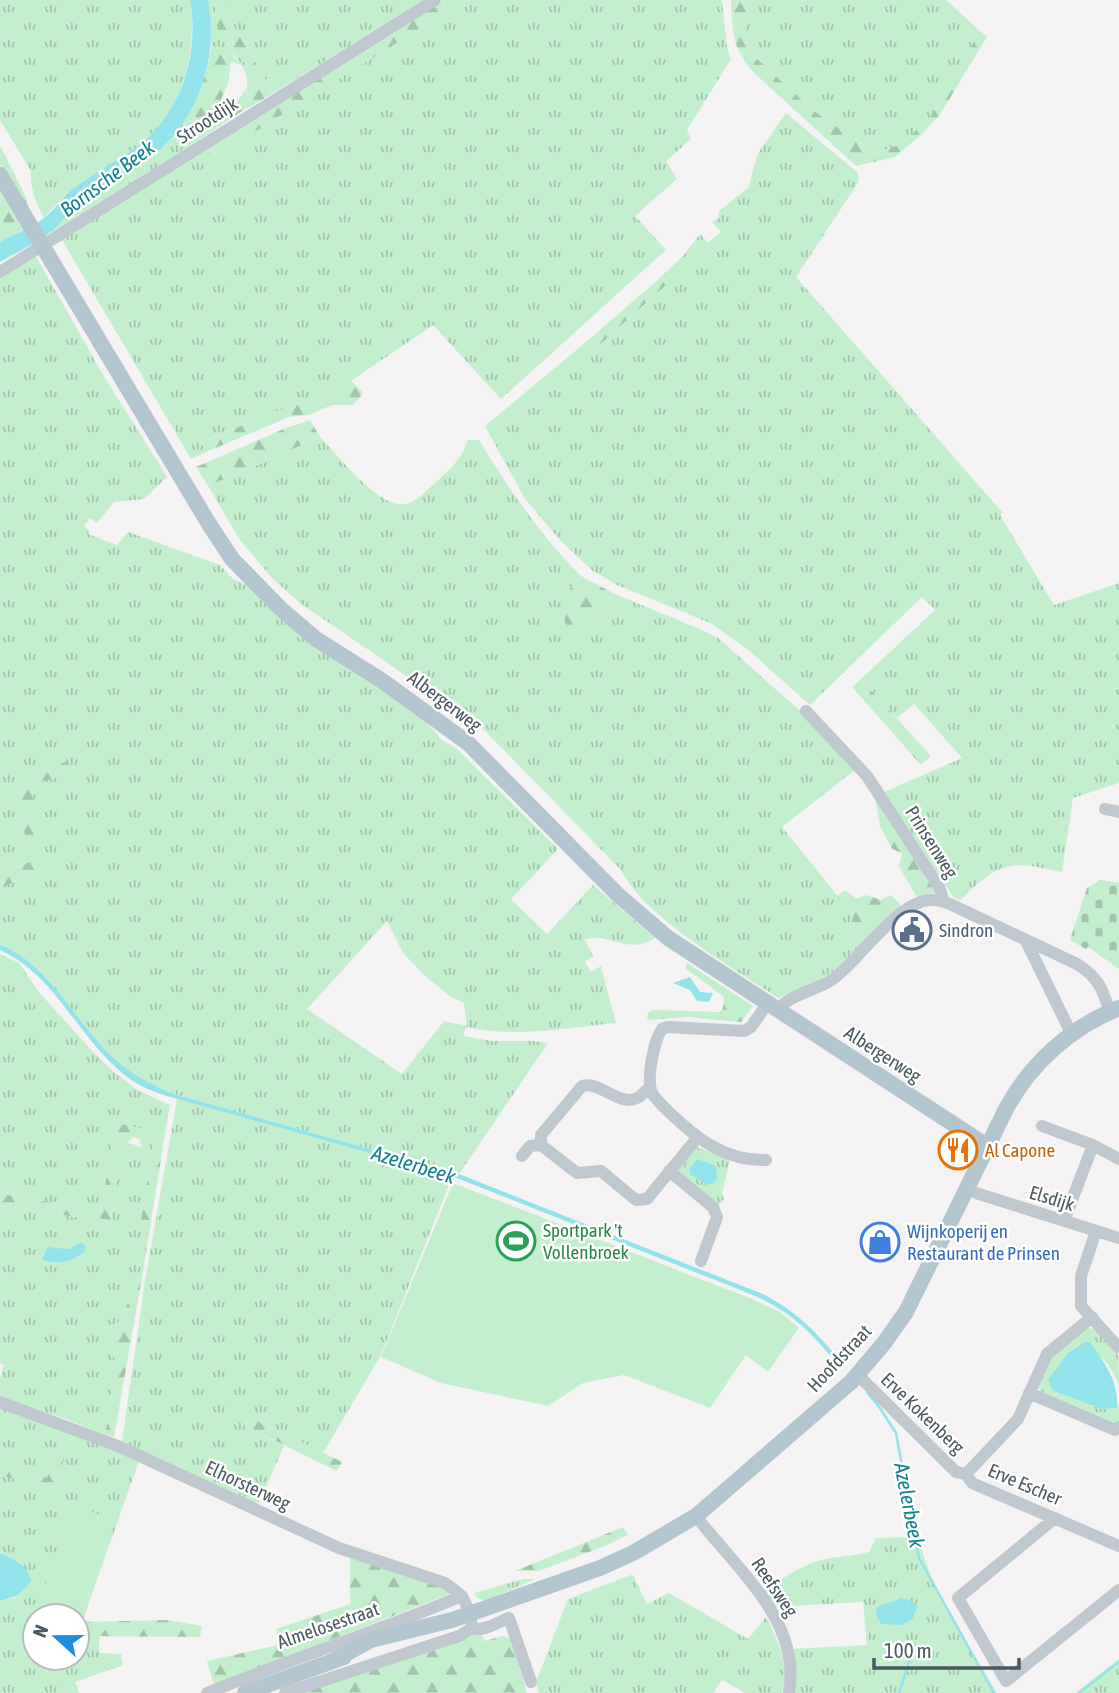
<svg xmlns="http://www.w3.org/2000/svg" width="1119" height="1693" viewBox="0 0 1119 1693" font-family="'Asap Condensed',sans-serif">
  <defs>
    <pattern id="grass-tufts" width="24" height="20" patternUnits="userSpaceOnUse" patternTransform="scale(1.75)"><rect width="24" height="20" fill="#c4efcf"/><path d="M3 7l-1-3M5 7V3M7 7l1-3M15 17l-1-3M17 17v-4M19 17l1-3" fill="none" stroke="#a1c4ab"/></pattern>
    <pattern id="forest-firs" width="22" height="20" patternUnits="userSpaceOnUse" patternTransform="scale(1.75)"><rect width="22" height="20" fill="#c4efcf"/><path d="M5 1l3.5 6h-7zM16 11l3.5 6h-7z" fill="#a1c4ab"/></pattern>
    <pattern id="cemetery-stones" width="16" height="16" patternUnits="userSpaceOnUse" patternTransform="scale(1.75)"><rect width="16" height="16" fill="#c4efcf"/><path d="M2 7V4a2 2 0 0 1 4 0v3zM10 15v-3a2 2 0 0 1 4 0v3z" fill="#a1c4ab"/></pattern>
  </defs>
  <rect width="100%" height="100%" fill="#f4f2f3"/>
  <path fill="url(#grass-tufts)" fill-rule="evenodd" d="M0,0H190L191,3C196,60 182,114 133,150C102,172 69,187 44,218C37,205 29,186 31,171L0,120Z
    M208,0H214L218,33L251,70L253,79L250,98L252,106L245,109C245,100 248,91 247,81C246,65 228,42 211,48V23Z
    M219,0H426L273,93Z
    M465,0H722L727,48L731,59L687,130L691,139L666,161L677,179L635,216L666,250L501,399L433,325L351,381L324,396L282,409L205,441L202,444L206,452L191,459L62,240L211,146L215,156Z
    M747,0H946L980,31L931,116L903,143L875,154L814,111L755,57L746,43L744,33Z
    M786,113L857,172L859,177L858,183L796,277L1003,513L1000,515L1054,605L1119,583V783L1073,798L1062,872C1046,869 1027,863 1011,866C993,868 973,887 961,900L953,897L948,889L884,792L962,758L914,704L897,718L861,679L935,610L922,597L810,705L746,648L710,623L617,585L593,571L560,540L525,499L485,426L586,342L597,347L668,283L662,276L684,255L700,234L708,243L721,232L712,222L719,218V211L748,188L758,153Z
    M173,135L187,148L52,233L51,232L75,208L154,155Z
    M0,145L26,197L31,218L0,165Z
    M35,255L102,373L167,477L144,499L114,502L97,523L90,518L84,526L90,531L88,534L117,545L128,532L220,565L233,579L246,585L296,631L412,706L442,740L456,748L558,849L511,899L547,934L593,885L655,938C629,956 607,931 585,940L593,956L585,962L591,972L601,966L616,1023C567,1028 514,1038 466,1027L463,1036L492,1041H533L548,1043L459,1174L170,1093C150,1083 132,1075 115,1059C80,1027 45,961 0,945V889L41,869L31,784L77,771L22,773L30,862L0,873V276ZM387,921L403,953L426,977L451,997L464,1003L467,1026L444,1021L402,1074L307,1009Z
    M320,437C338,455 377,507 404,504C416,503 426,491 435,483C449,470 462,459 468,440H479C510,490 539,534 581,576L564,596L580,639L593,616L615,594L702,630L718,638L809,719L856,769L782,827L853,915L855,953C831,976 809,986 778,998C735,969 643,916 621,870L481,727L300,603L273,579L240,540L208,486Z
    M0,954L19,963L38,991L94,1053L115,1073L139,1091L170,1105L165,1134L116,1124L101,1209H98L111,1220L123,1133L134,1137L128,1142L142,1148L139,1139L153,1144L140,1227L146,1253L143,1272L118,1323L101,1329L117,1362L105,1435L63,1418L0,1399V1378L4,1365L0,1363V1205L87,1219L88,1208L0,1194ZM82,1243L83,1251L79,1257L52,1263L48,1247L69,1249Z
    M177,1099L453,1175L381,1355L323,1453L249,1417L245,1426L284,1446L257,1508L122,1441L145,1281Z
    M696,1147L730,1159L722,1194L724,1199L718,1207L679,1174L677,1167Z
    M1084,1327C1097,1327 1112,1344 1118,1356C1119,1363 1119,1376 1119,1384L1107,1363L1084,1342L1067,1354L1053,1391L1102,1409L1117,1408L1119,1402V1421L1116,1424L1044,1395L1039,1389L1048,1361Z
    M0,1408L66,1429L47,1478L0,1467Z
    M73,1432L139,1461L82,1622H77V1616H35V1623L14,1627L0,1626V1601L15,1598L12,1558L0,1553V1475L54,1488Z
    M919,1537C930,1593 969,1644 997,1693H791L790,1649L867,1645L863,1602L772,1607L763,1594C782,1577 806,1562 831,1558C844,1556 856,1555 869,1552L876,1538Z
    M631,1575H633L647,1604L669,1593L748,1639L766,1617C778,1640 791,1668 782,1693H745L722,1680L713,1693H539L536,1682L568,1599Z
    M523,1579H536L485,1601L477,1598L474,1593Z
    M0,1635H35V1658H77V1636H99V1653L121,1654L123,1665L75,1682L80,1693H0Z
    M1119,1659V1693H1075Z"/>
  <path fill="url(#forest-firs)" d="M214,0H219L273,93L252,106L250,98L253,79L251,70L218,33Z
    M443,0H465L216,156L211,146Z
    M731,0H747L744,33L746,43L755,57L814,111L875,154L903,143L931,116L980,31L987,37L939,116L920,136L895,157L856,166L752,71C731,44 733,33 731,0Z
    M217,46L229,51L241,65L233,62L230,64L229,81L217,109L222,111C234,107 242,97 247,86L245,109L187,148L173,135C194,109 206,81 211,48Z
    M0,190L24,229L0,242Z
    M662,276L668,283L597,347L586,342Z
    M351,381L362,391V395L353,405H332L309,415L289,417L206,452L202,444L205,441L282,409L324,396Z
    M310,420L320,437L208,486L196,467L286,428Z
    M581,576L615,594L593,616L580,640L565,623L564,596Z
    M861,679L931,756L921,765L852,687Z
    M66,762L78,771L31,785L40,831L41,869L0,889V873L30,862L15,781L22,773Z
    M875,796L936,893L916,896L899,866L902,853L892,849L880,826Z
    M845,890L857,899L866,895L881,900L891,895L901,905L855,953L853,915L837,896Z
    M687,963L753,1006L741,1022L688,1017L647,1020L648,1013L653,1010L719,1012L723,1009L724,997L685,968Z
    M116,1123L165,1134L146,1253L140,1227L153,1144L123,1133L111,1220L97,1218V1209H101Z
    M0,1194L88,1208V1219L0,1205Z
    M143,1272L114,1437L105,1435L117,1362L97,1334L101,1329L118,1323Z
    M249,1417L342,1462L337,1471L245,1426Z
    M66,1429L73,1432L54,1489L0,1475V1467L47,1478Z
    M623,1527L628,1535L602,1547L539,1571H515Z
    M350,1556L455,1592L214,1685L207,1661L278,1645L276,1629L350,1604Z
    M169,1620L202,1626L200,1637L77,1636V1622Z
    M26,1623H35V1635H0V1626L14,1627Z
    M479,1631L485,1641L502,1636L511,1639L527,1693H304Z"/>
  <path fill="url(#cemetery-stones)" d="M1100,880L1119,883V969L1088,947L1086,949L1070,940L1087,888Z"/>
  <path fill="#c4efcf" d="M453,1183L752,1299L780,1312L799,1328L768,1372L746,1355L710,1408L624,1375L583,1383L548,1406L441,1383L381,1357Z
    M71,1505L115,1520L84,1618L39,1604Z"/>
  <path fill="#92e3ea" d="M190,0H208C219,57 199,118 154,155C130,175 103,189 78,206C67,213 61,224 51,232C35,244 17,252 0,262V242C14,234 30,228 43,219C54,211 62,197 73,189C91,175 112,164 131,151C180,118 200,56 190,0Z
    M0,945C48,962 78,1026 115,1059C132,1075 150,1083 170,1093L459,1174L765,1295C803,1316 817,1334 845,1366L841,1368C811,1333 793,1311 748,1293L449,1175L177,1099C164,1095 149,1091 136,1083C82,1049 60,977 0,950Z
    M690,977L700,992L713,993L709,1002L697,1001L690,990L673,983Z
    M697,1159L716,1166L717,1178L713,1184H706L690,1174V1168Z
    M82,1242L85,1246V1251C73,1262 57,1265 42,1260L48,1247L69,1249Z
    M1084,1342H1090C1104,1363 1119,1380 1117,1408L1102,1409L1053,1391L1048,1380L1067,1354Z
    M0,1553C14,1559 27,1565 31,1580C23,1593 15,1598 0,1601Z
    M900,1598L909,1600L917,1606L913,1619L901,1625L881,1624L876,1615L877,1608C884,1603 892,1603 900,1598Z"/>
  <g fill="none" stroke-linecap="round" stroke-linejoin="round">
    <path stroke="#92e3ea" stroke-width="2.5" d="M867,1392L880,1408L896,1433L919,1558L994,1693
      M899,1693L915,1644
      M1079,1693L1119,1662"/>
    <path stroke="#bec8ce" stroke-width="12" d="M0,272L435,0
      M806,711L867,776L939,887L944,902
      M1105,809L1119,812
      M1025,939L1071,1033
      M777,1011C791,993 814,992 833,979C860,960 899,898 933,900C941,900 948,903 954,906L1077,964C1099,978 1102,988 1110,1012
      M650,1087C646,1090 642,1096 637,1098C619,1107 601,1081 582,1086L541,1135V1145L577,1173L601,1171L636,1200L647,1199L697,1138
      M1042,1126L1093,1145L1119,1159
      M522,1156L530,1146L541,1145
      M766,1160C726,1161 698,1140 670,1113C664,1107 656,1100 652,1093C646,1079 654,1040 662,1029L668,1027L744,1031L751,1027L767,1004
      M669,1171L713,1207L717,1217L701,1261
      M976,1193L1119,1238
      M1064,1221L1093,1145
      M1096,1231L1081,1276V1306L1119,1348
      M1092,1317L1047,1354L1018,1419L966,1474L972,1483L1119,1546
      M857,1374L956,1472L966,1474
      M1029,1393L1115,1430L1119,1427
      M0,1402L118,1446L339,1548L445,1583L462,1596L470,1613L472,1628
      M696,1516C735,1568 802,1620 789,1693
      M1055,1518L958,1598L1006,1681L1119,1590
      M472,1628C485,1632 497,1622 509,1618L531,1682
      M207,1693C292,1659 378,1631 462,1596
      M285,1693L459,1636L472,1628"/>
    <path stroke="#b3c5cf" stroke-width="16" d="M0,175L209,524L232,559L282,610L316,639L381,680L468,743L618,895L668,938L987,1146
      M336,1659L371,1640L452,1620L600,1568L633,1553L696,1516L851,1382L884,1343L906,1312L1006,1109C1030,1064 1071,1027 1119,1008
      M245,1693L344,1657"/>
  </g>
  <defs>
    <symbol id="civic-ring" viewBox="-11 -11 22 22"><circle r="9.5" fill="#fff" stroke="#5c6f8a" stroke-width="1.5"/><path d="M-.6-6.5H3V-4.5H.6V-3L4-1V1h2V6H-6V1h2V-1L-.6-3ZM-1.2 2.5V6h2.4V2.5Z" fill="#5c6f8a"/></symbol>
    <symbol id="restaurant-ring" viewBox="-11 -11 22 22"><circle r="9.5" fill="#fff" stroke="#e8710a" stroke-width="1.5"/><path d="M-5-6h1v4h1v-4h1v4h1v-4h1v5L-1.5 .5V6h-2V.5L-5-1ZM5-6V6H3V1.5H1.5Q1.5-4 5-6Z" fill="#e8710a"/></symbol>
    <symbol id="stadium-ring" viewBox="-11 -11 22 22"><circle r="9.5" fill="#fff" stroke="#2e9e5b" stroke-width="1.5"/><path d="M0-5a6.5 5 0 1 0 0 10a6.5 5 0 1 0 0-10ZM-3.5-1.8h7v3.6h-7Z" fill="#2e9e5b"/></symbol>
    <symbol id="shop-ring" viewBox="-11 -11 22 22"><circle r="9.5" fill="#fff" stroke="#3f7fe0" stroke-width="1.5"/><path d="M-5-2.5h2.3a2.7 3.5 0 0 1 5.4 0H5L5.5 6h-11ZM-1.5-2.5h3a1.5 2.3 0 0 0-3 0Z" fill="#3f7fe0"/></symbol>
  </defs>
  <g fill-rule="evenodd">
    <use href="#civic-ring" x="890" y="908" width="44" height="44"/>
    <use href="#restaurant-ring" x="936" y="1128" width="44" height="44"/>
    <use href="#stadium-ring" x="494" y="1219" width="44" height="44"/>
    <use href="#shop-ring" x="858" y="1220" width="44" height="44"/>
  </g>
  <g text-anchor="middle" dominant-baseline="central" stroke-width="5" stroke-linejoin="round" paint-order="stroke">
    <g font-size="19" fill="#4a585f" stroke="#fff">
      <text transform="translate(207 120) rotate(-33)">Strootdijk</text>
      <text transform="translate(445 701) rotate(37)">Albergerweg</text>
      <text transform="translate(932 842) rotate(58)">Prinsenweg</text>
      <text transform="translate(883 1054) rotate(33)">Albergerweg</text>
      <text transform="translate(1052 1198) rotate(17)">Elsdijk</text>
      <text transform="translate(839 1358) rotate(-47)">Hoofdstraat</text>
      <text transform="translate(923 1413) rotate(44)">Erve Kokenberg</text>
      <text transform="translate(1025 1484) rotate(23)">Erve Escher</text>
      <text transform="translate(248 1485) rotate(25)">Elhorsterweg</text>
      <text transform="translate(775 1587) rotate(56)">Reefsweg</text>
      <text transform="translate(328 1625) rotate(-19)">Almelosestraat</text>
    </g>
    <g font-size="19" fill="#4e5e75" stroke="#fff" text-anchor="start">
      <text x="939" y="930">Sindron</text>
    </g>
    <g font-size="19" fill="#c56008" stroke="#fff" text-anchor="start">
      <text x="985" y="1150">Al Capone</text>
    </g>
    <g font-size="19" fill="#27864d" stroke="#fff" text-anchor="start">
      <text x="543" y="1230">Sportpark 't<tspan x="543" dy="22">Vollenbroek</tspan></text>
    </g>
    <g font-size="19" fill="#366cbe" stroke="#fff" text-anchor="start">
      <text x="907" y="1231">Wijnkoperij en<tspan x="907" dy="22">Restaurant de Prinsen</tspan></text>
    </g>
    <g font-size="21" font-style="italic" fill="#11828d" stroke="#fff">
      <text transform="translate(107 178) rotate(-37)">Bornsche Beek</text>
      <text transform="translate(414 1164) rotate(17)">Azelerbeek</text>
      <text transform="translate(910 1505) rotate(79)">Azelerbeek</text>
    </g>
  </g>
  <g transform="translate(56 1637) rotate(291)"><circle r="33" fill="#ffffff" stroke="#b7bcbf" stroke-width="2"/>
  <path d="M0-5L12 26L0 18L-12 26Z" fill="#208ce0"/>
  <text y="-10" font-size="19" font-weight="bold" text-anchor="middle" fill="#4a585f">N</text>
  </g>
  <path d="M874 1658v10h145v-10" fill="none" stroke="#4a585f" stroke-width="3.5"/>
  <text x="884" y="1658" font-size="21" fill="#4a585f" stroke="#ffffff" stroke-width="5" paint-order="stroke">100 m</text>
</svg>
